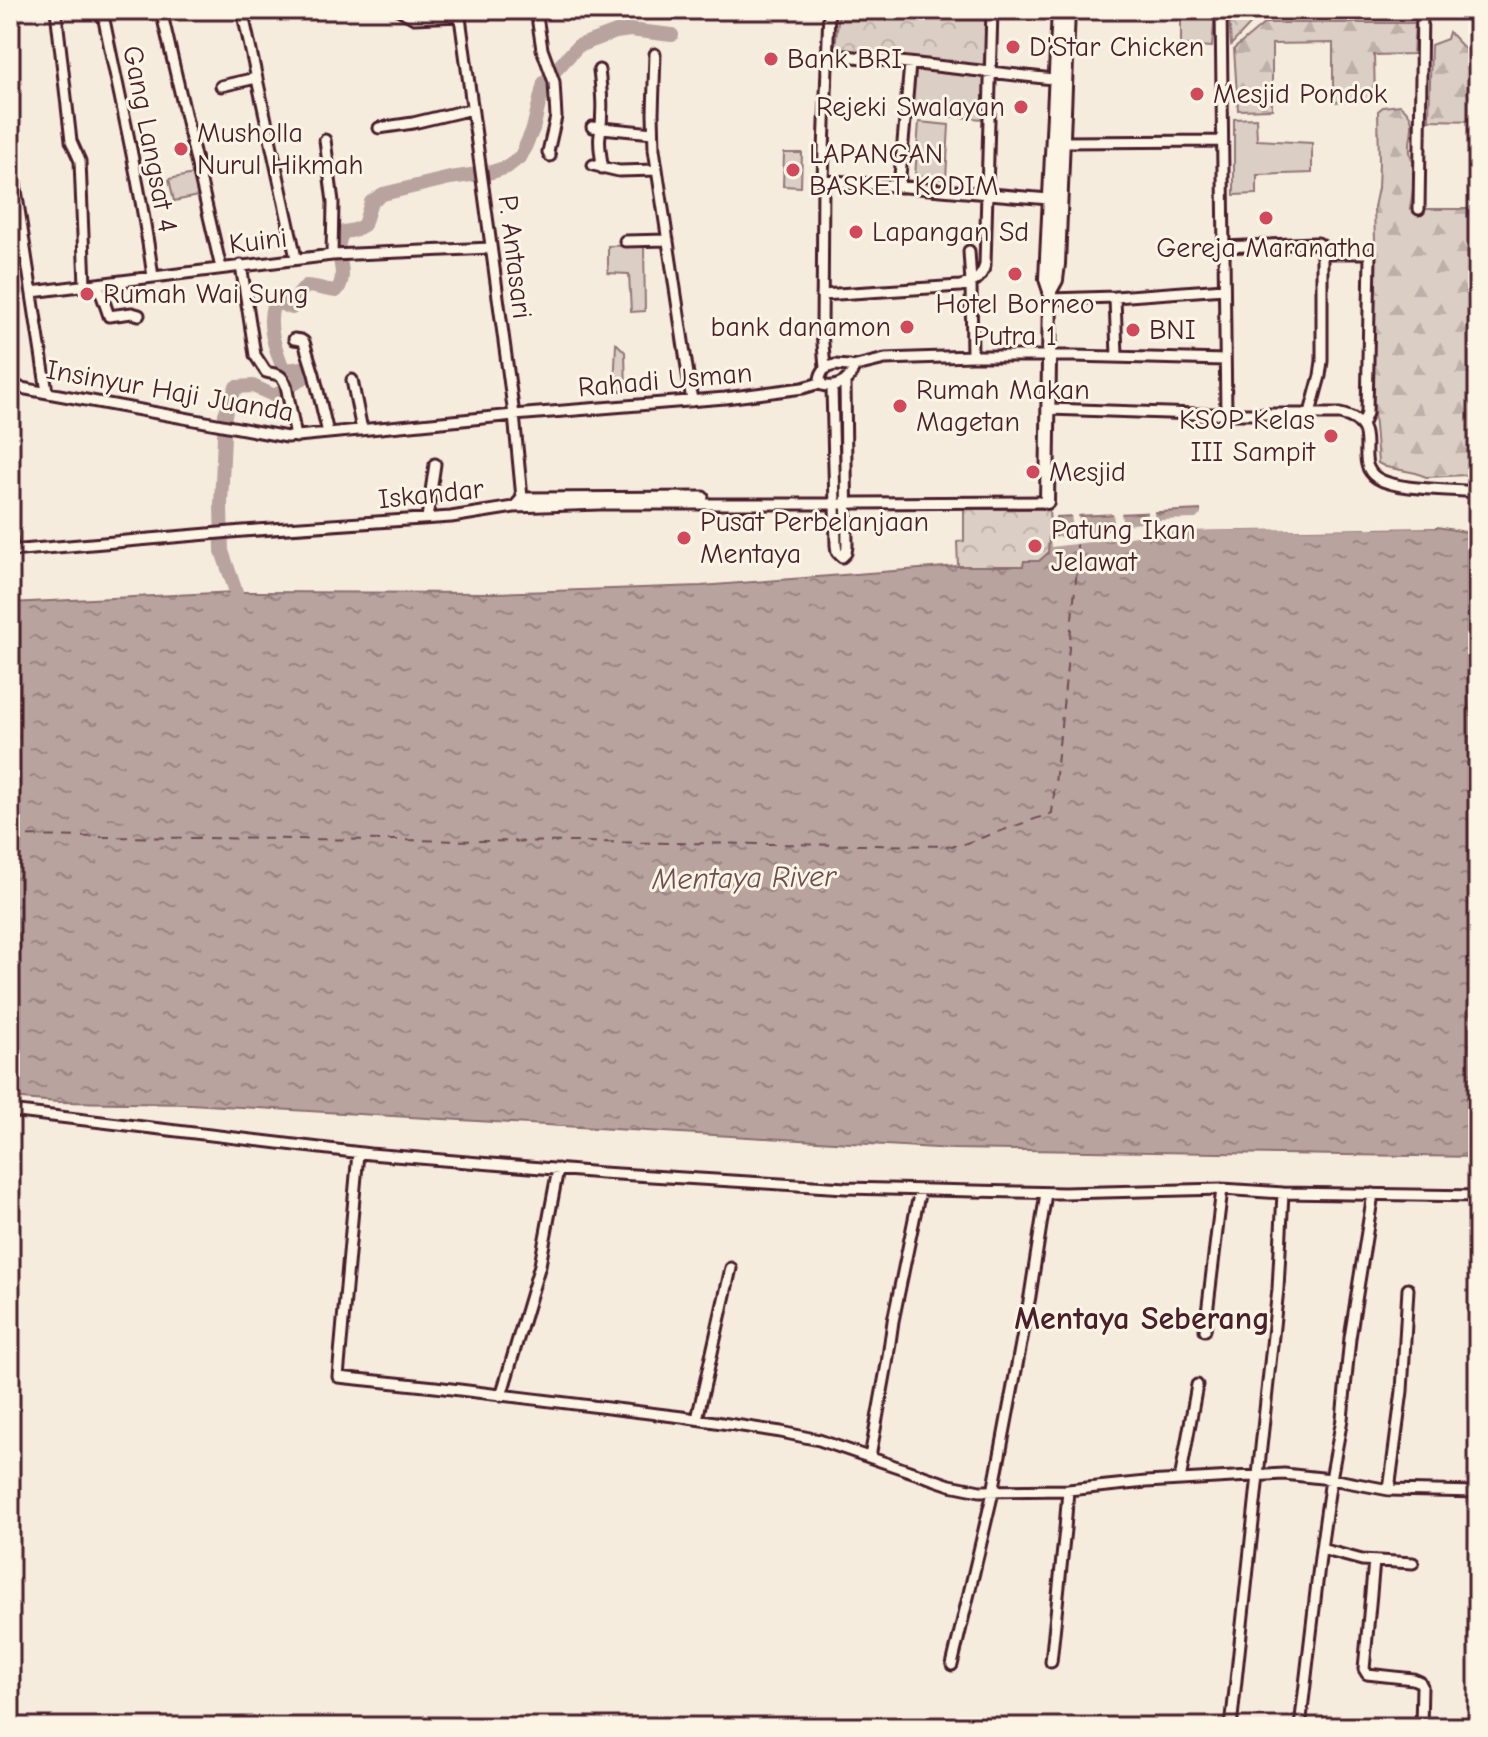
<svg xmlns="http://www.w3.org/2000/svg" width="1488" height="1737" viewBox="0 0 1488 1737" font-family="'Comic Neue',sans-serif">
  <defs>
    <pattern id="forest-firs" width="22" height="20" patternUnits="userSpaceOnUse" patternTransform="scale(2)"><rect width="22" height="20" fill="#dbcec4"/><path d="M5 1l3.5 6h-7zM16 11l3.5 6h-7z" fill="#bdb0a9"/></pattern>
    <pattern id="park-crowns" width="20" height="18" patternUnits="userSpaceOnUse" patternTransform="scale(2)"><rect width="20" height="18" fill="#dbcec4"/><path d="M2 6a3 3 0 1 1 6 0M12 15a3 3 0 1 1 6 0" fill="none" stroke="#bdb0a9"/></pattern>
    <pattern id="water-ripples" width="26" height="14" patternUnits="userSpaceOnUse" patternTransform="scale(2)"><rect width="26" height="14" fill="#b8a39e"/><path d="M2 4q2-2 4 0t4 0M15 11q2-2 4 0t4 0" fill="none" stroke="#988481"/></pattern>
  </defs>
  <rect width="100%" height="100%" fill="#f5ecde"/>
  <filter id="ink" filterUnits="userSpaceOnUse"><feTurbulence type="fractalNoise" baseFrequency=".0125" numOctaves="2"/><feDisplacementMap in="SourceGraphic" scale="16" xChannelSelector="R" yChannelSelector="G"/><feConvolveMatrix kernelMatrix="1 2 1 2 8 2 1 2 1" color-interpolation-filters="sRGB"/></filter>
  <g filter="url(#ink)">
    <path fill="#dbcec4" stroke="#927678" stroke-width="2" d="M1181,11L1215,12L1212,47L1181,45Z
      M916,70L986,78L983,119L911,113Z
      M1256,118L1257,140L1312,143V173L1257,175V194L1234,195V119Z
      M919,122L949,125L946,179L915,176Z
      M784,153H802L801,187L783,186Z
      M194,174L198,196L174,201L169,179Z
      M644,245L645,311L631,312L629,274L608,273V246Z
      M616,343L625,352L626,391H614Z"/>
    <path fill="url(#forest-firs)" stroke="#927678" stroke-width="2" d="M1265,23H1415L1413,54L1374,55L1375,100L1333,102V43L1272,44V109L1238,110L1234,49Z
      M1449,32L1464,48L1478,40V121L1429,120L1431,45L1447,39Z
      M1400,105C1421,121 1408,132 1410,152C1410,156 1413,160 1414,164C1416,179 1412,195 1410,209H1478V449L1467,475L1426,477L1416,473L1386,467L1378,463L1373,401L1372,354L1376,276L1374,207L1378,188L1379,163L1378,111L1383,107Z"/>
    <path fill="url(#park-crowns)" stroke="#927678" stroke-width="2" d="M839,10H989L983,68L835,49Z
      M1229,15H1259L1231,45Z
      M964,509H1049C1049,523 1057,556 1039,561C1034,562 1029,561 1024,561V566H958L957,542L964,541Z"/>
    <path fill="url(#water-ripples)" stroke="#8c6e70" stroke-width="2" d="M1201,510L1208,530L1437,527L1478,534V1157L953,1149L190,1104L58,1102L10,1098V603L236,592L495,593L701,586L958,566H1023L1024,561H1039L1048,553L1049,537L1056,536V517Z"/>
    <path fill="#f5ecde" d="M1201,506L1204,509L1210,526L1437,523V527L1176,531L1051,547L1050,538L1068,536L1073,531L1071,514L1078,513L1080,530L1087,533L1109,530L1114,522L1113,512L1121,511L1122,521L1126,525L1141,523L1147,518V511H1154V517L1158,520L1196,519L1201,514Z"/>
    <g fill="none" stroke-linecap="round" stroke-linejoin="round">
      <path stroke="#b8a39e" stroke-width="14" d="M236,612V592L222,551L221,504L225,414L236,387L253,386L275,396L303,378L304,370L301,368L287,370L282,366C275,347 267,326 273,306L279,303L292,308L299,294L306,286C316,286 325,290 336,291C352,273 329,250 344,232L355,230L364,225L371,202L383,194L450,178L492,172L507,167L521,156L533,129L544,83L578,46L616,32L630,30L672,35"/>
      <path stroke="#704d53" stroke-width="2" stroke-dasharray="10 8" stroke-linecap="butt" d="M10,836L958,846L1052,813L1077,570V544"/>
      <defs>
        <path id="minor" d="M56,10L71,141L80,161L85,285
          M102,10C120,99 141,187 153,277
          M161,10L221,268
          M242,10L296,258
          M400,10L414,18L460,16
          M459,10L514,415L522,498L514,507
          M536,10L542,49L554,82L556,117L548,152L550,156
          M1221,10L1226,414
          M655,54L653,113L654,149L692,401
          M827,54L1062,80
          M599,70C602,95 603,110 600,135C598,145 602,158 602,168
          M221,86L256,78
          M592,127L653,133
          M379,128L413,123L472,109
          M325,140L333,202L332,255
          M1062,142L1222,141
          M10,151L47,392
          M593,165L619,171L657,170
          M823,180L1049,199
          M899,187L910,64
          M1419,209L1422,10
          M625,241L668,240
          M1224,247L1314,243H1318L1322,246V361L1320,376L1310,413
          M969,251L971,283L972,356
          M1322,253H1366L1370,256L1367,413L1362,426
          M241,265L255,355L266,372C277,375 281,373 286,385L296,437
          M98,284L109,316L132,313L139,315
          M32,292L332,255L491,248
          M822,295L960,286C974,283 981,279 985,265L992,10
          M1115,297L1117,357
          M1050,299L1115,297L1224,289
          M294,339L301,340L304,342L314,374L328,433
          M835,365L850,366L853,370C848,383 835,389 822,385L820,380C821,370 826,367 835,365Z
          M852,367L885,359L972,356H1074L1225,360
          M825,368L822,332L823,180L829,10
          M352,380L362,430
          M10,386L287,437L514,415L725,398L803,388L820,383
          M832,387L836,545L837,552L842,557
          M1049,409L1197,414H1340C1387,425 1350,460 1377,478C1397,491 1453,489 1478,492
          M522,498L703,497
          M427,518L435,464
          M10,519L12,551
          M10,551L243,531L451,517L514,507L600,504H835L856,503L1047,502
          M842,557L846,553L847,546L845,382
          M10,1111L370,1154L602,1173L845,1188L1064,1193L1222,1189L1283,1193L1478,1196
          M358,1153L338,1377L435,1387L682,1417L781,1432L819,1440L950,1485L980,1491L1068,1490L1146,1482L1284,1474L1331,1479L1389,1490L1478,1492
          M1205,1330L1222,1189
          M501,1396L540,1265L558,1169
          M697,1419L731,1268
          M870,1457L887,1364L893,1321L920,1190
          M1180,1480L1197,1385
          M1389,1490L1402,1391L1408,1289
          M1321,1549L1362,1560L1413,1563
          M1374,1561L1364,1669L1367,1674L1413,1679L1420,1682L1422,1686L1421,1727
          M1051,1662L1065,1529L1068,1490
          M952,1665L993,1492L1030,1296L1046,1193
          M1231,1727L1278,1289L1283,1193
          M1300,1727L1321,1549L1331,1479L1342,1419L1350,1338L1373,1194"/>
        <path id="highway" d="M1050,291L1056,280L1058,264L1068,10
          M1047,502L1050,291L1046,279L1059,10"/>
      </defs>
      <use href="#minor" stroke="#4a1f2b" stroke-width="15"/>
      <use href="#highway" stroke="#4a1f2b" stroke-width="18"/>
      <use href="#minor" stroke="#fcf5e5" stroke-width="9"/>
      <use href="#highway" stroke="#fcf5e5" stroke-width="12"/>
    </g>
  </g>
  <g fill="#d1495b" stroke="#fcf5e5" stroke-width="3">
    <circle cx="1013" cy="47" r="8"/>
    <circle cx="771" cy="59" r="8"/>
    <circle cx="1197" cy="94" r="8"/>
    <circle cx="1021" cy="107" r="8"/>
    <circle cx="181" cy="149" r="8"/>
    <circle cx="793" cy="170" r="8"/>
    <circle cx="1266" cy="218" r="8"/>
    <circle cx="856" cy="232" r="8"/>
    <circle cx="1015" cy="274" r="8"/>
    <circle cx="87" cy="294" r="8"/>
    <circle cx="907" cy="327" r="8"/>
    <circle cx="1133" cy="330" r="8"/>
    <circle cx="900" cy="406" r="8"/>
    <circle cx="1331" cy="436" r="8"/>
    <circle cx="1033" cy="472" r="8"/>
    <circle cx="684" cy="538" r="8"/>
    <circle cx="1035" cy="546" r="8"/>
  </g>
  <g text-anchor="middle" dominant-baseline="central" stroke-width="6" stroke-linejoin="round" paint-order="stroke">
    <g font-size="28" fill="#4a1f2b" stroke="#fcf5e5" text-anchor="start">
      <text x="1029" y="47">D'Star Chicken</text>
      <text x="787" y="59">Bank BRI</text>
      <text x="1213" y="94">Mesjid Pondok</text>
      <text x="1005" y="107" text-anchor="end">Rejeki Swalayan</text>
      <text x="197" y="133">Musholla<tspan x="197" dy="32">Nurul Hikmah</tspan></text>
      <text x="809" y="154">LAPANGAN<tspan x="809" dy="32">BASKET KODIM</tspan></text>
      <text x="872" y="232">Lapangan Sd</text>
      <text x="1266" y="248" text-anchor="middle">Gereja Maranatha</text>
      <text x="103" y="294">Rumah Wai Sung</text>
      <text x="1015" y="304" text-anchor="middle">Hotel Borneo<tspan x="1015" dy="32">Putra 1</tspan></text>
      <text x="891" y="327" text-anchor="end">bank danamon</text>
      <text x="1149" y="330">BNI</text>
      <text x="916" y="390">Rumah Makan<tspan x="916" dy="32">Magetan</tspan></text>
      <text x="1315" y="420" text-anchor="end">KSOP Kelas<tspan x="1315" dy="32">III Sampit</tspan></text>
      <text x="1049" y="472">Mesjid</text>
      <text x="700" y="522">Pusat Perbelanjaan<tspan x="700" dy="32">Mentaya</tspan></text>
      <text x="1051" y="530">Patung Ikan<tspan x="1051" dy="32">Jelawat</tspan></text>
    </g>
    <g font-size="28" fill="#4a1f2b" stroke="#fcf5e5">
      <text transform="translate(150 139) rotate(79)">Gang Langsat 4</text>
      <text transform="translate(258 241) rotate(-7)">Kuini</text>
      <text transform="translate(515 257) rotate(83)">P. Antasari</text>
      <text transform="translate(665 380) rotate(-5)">Rahadi Usman</text>
      <text transform="translate(170 391) rotate(10)">Insinyur Haji Juanda</text>
      <text transform="translate(431 494) rotate(-6)">Iskandar</text>
    </g>
    <g font-size="30" font-style="italic" fill="#704d53" stroke="#fcf5e5">
      <text transform="translate(744 878) rotate(-1)">Mentaya River</text>
    </g>
    <g font-size="32" font-weight="bold" fill="#4a1f2b" stroke="#fcf5e5">
      <text x="1142" y="1318">Mentaya Seberang</text>
    </g>
  </g>
  <rect width="1488" height="1737" fill="none" stroke="#fcf5e5" stroke-width="40"/>
  <rect x="20" y="20" width="1448" height="1697" fill="none" stroke="#4a1f2b" stroke-width="3" filter="url(#ink)"/>
</svg>
